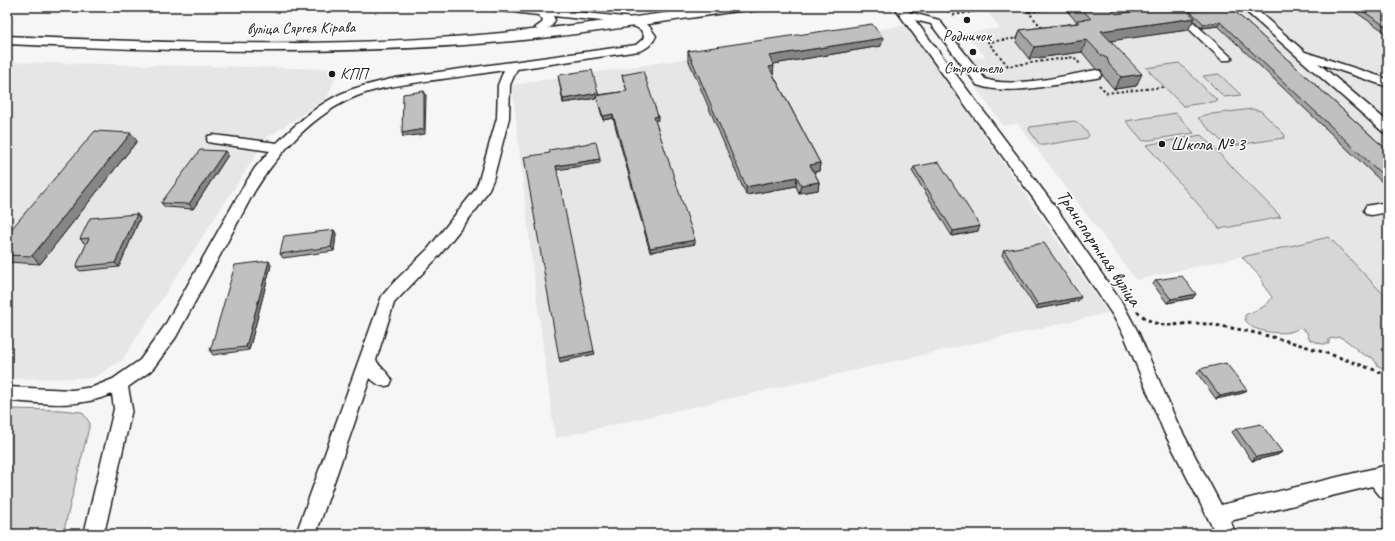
<svg xmlns="http://www.w3.org/2000/svg" width="1395" height="541" viewBox="0 0 1395 541" font-family="Caveat,sans-serif">
  <rect width="100%" height="100%" fill="#f6f6f6"/>
  <filter id="ink" filterUnits="userSpaceOnUse"><feTurbulence type="fractalNoise" baseFrequency=".025" numOctaves="2"/><feDisplacementMap in="SourceGraphic" scale="8" xChannelSelector="R" yChannelSelector="G"/><feConvolveMatrix kernelMatrix="1 2 1 2 8 2 1 2 1" color-interpolation-filters="sRGB"/></filter>
  <g filter="url(#ink)">
    <path fill="#e6e6e6" d="M990,7H1381L1388,12V299L1329,237L1136,280L1018,124L1003,126L957,61L985,57L965,33L1000,28L984,8Z
      M907,25L1108,313L555,438L533,270L512,85Z
      M7,62L339,69L327,98L267,138L122,360L93,378L7,379Z"/>
    <path fill="#d6d6d6" stroke="#797979" d="M1179,63L1218,101L1183,106L1146,68Z
      M1219,74L1241,95L1224,97L1203,76Z
      M1252,109L1261,111L1285,135L1284,138L1230,146L1221,141L1198,118L1204,115Z
      M1176,113L1194,133L1143,141L1126,121Z
      M1074,121L1079,123L1089,135L1087,138L1045,145H1040L1029,130L1030,127Z
      M1201,135L1281,217L1220,229L1146,145Z
      M1329,237L1388,299V370L1378,366L1373,358L1362,354L1347,341L1340,337L1329,339V344H1322L1310,340L1306,331L1299,328C1289,336 1264,333 1252,327C1250,326 1247,322 1245,320V315C1255,310 1267,308 1272,297L1263,285L1261,278L1242,257Z
      M7,409L61,410L82,412L90,423L63,534H7Z"/>
    <g fill="none" stroke-linecap="round" stroke-linejoin="round">
      <defs>
        <path id="minor" d="M488,7L540,8L633,18L649,26L656,36C653,43 647,49 639,51L517,69L510,85L509,118L493,180L488,191L479,206L438,257L394,303L376,360C380,368 388,372 392,380L390,385C381,388 377,384 370,378L316,534H296L382,296L394,282L428,249L475,190L479,180L497,118L498,85L504,70C478,74 452,78 426,81C403,85 379,87 357,96C314,113 278,153 254,192L176,337L152,370L128,387L132,409L104,534H84L114,409L112,394C76,409 45,403 7,401V387L72,390L93,387L113,379L140,360L164,327L243,187L255,168L270,151L213,143L208,142L207,139L208,136L213,135L277,143C298,122 321,101 350,90C364,85 380,82 395,78L636,45L643,39L644,36L641,30L630,24L553,16L555,20L551,27L541,31L535,28L542,23L543,20L538,15L493,10Z
          M894,7H905L909,12L939,20L985,79C1011,89 1068,75 1096,70L1100,71L1102,74L1100,77L1096,78C1060,83 1010,97 977,85L931,24L915,20L1054,205L1124,306L1139,334L1177,422L1221,505L1388,465V500L1381,497L1372,486L1230,521L1236,534H1216L1164,432L1124,335L1112,314L1044,213Z
          M1166,7H1177L1230,56L1232,58L1230,60H1222Z
          M1241,7H1253L1305,52L1388,79V87L1318,63L1388,122V133L1383,132Z
          M1388,202V212L1371,215L1366,214L1364,210L1366,206Z"/>
        <path id="major" d="M708,7H745L743,10L738,11C647,24 556,39 464,45C312,55 159,51 7,44V36C160,43 313,48 466,36C547,30 628,18 708,7Z"/>
      </defs>
      <use href="#minor" stroke="#1c1c1c" stroke-width="3"/>
      <use href="#major" stroke="#1c1c1c" stroke-width="3"/>
      <path stroke="#1c1c1c" stroke-width="2" stroke-dasharray="2.5 2.5" stroke-linecap="butt" d="M1024,7L1043,29
        M1116,7L1146,10
        M750,12L783,7
        M948,12L951,7
        M1029,12L1064,7
        M953,15L979,11L980,7
        M1019,38L988,42L1008,66L1074,57L1081,65
        M1099,85L1107,93L1164,87"/>
      <path stroke="#1c1c1c" stroke-width="3" stroke-dasharray="3.5 3.5" stroke-linecap="butt" d="M1137,311C1161,335 1177,320 1206,324C1268,332 1329,353 1388,375"/>
      <use href="#minor" fill="#fff" fill-rule="evenodd"/>
      <use href="#major" fill="#fff" fill-rule="evenodd"/>
      <defs>
        <path id="rail" d="M7,10L10,7"/>
      </defs>
      <use href="#rail" stroke="#1c1c1c" stroke-width="3.5"/>
      <use href="#rail" stroke="#fff" stroke-width="2.5" stroke-dasharray="8" stroke-linecap="butt"/>
    </g>
    <path fill="#a5a5a5" stroke="#1c1c1c" d="M1069,7H1109L1116,14L1189,13L1190,11L1201,10L1198,7H1230L1388,151V185H1385L1218,26L1202,28L1193,20L1188,30L1111,40L1136,86L1114,89L1103,76L1101,70L1096,69L1082,52L1029,59L1016,42L1020,30L1076,23L1077,22L1067,11Z
      M1348,7H1388V34Z
      M881,46L773,64V74L820,163L819,171L814,172L819,182L818,190L799,193L796,186L746,195L688,59V51Z
      M558,75L598,93V95L627,91L623,79L622,75L658,120L655,121L695,244L650,252L613,118L603,120L597,98L563,103Z
      M137,141L40,264L7,262V234Z
      M228,155L193,209L165,207L161,203Z
      M914,167L978,231L952,236L912,171Z
      M137,214L140,218L119,267L80,271L76,267L87,243H84L80,239Z
      M334,230L336,234L334,251L283,258L280,254Z
      M1004,250L1078,301L1036,309L1002,255Z
      M271,265L249,350L213,355L210,351Z
      M1156,280L1193,298L1167,303L1153,284Z
      M1200,369L1243,393L1216,399L1197,373Z
      M1236,429L1282,452L1277,455L1252,461L1232,432Z"/>
    <path fill="#868686" stroke="#1c1c1c" d="M1195,18L1188,30L1096,43L1101,31Z
      M1220,22L1218,26L1202,28L1204,24Z
      M883,38L881,46L768,65L769,56Z
      M1087,40L1082,52L1029,59L1034,47Z
      M774,66L773,74L768,75L769,67Z
      M1142,74L1136,86L1114,89L1121,77Z
      M424,91L426,95L425,134L403,137L402,133Z
      M598,93L599,98L596,96L597,98L563,103V99Z
      M613,114V118L603,120V116Z
      M658,116V120L654,121V117Z
      M131,133L137,141L40,264L32,256Z
      M225,151L228,155L193,209L189,204Z
      M600,159V163L557,170L556,166Z
      M820,163L819,171L809,173L810,165Z
      M797,177L796,186L746,195V187Z
      M819,182L818,190L799,193L801,185Z
      M137,214L140,218L119,267L115,263Z
      M980,226L978,231L952,236L953,231Z
      M334,230L336,234L334,251L331,247Z
      M695,240V244L650,252V248Z
      M269,261L271,265L249,350L246,347Z
      M1196,294L1193,298L1167,303L1171,299Z
      M1081,297L1078,301L1036,309L1038,305Z
      M594,351L595,354L560,362L559,358Z
      M1247,390L1243,393L1216,399L1220,396Z
      M1282,452L1277,455L1252,461L1256,457Z"/>
    <path fill="#c0c0c0" stroke="#1c1c1c" d="M1080,7H1109L1116,14L1167,7H1183L1195,18L1101,31L1142,74L1121,77L1109,64L1107,58L1102,56L1087,40L1034,47L1020,30L1079,23L1077,20L1091,19Z
      M1205,7H1230L1388,151V180L1220,22L1204,24L1190,11L1207,9Z
      M1357,7H1388V28Z
      M872,24L883,38L769,56L774,66L769,67L820,163L810,165L819,182L801,185L797,177L746,187L688,51Z
      M592,70L598,93L563,99L558,75Z
      M643,71L658,116L654,117L695,240L650,248L613,114L603,116L596,96L627,91L622,75Z
      M424,91V129L402,133L403,94Z
      M95,131L131,133L32,256L7,255V234Z
      M596,142L600,159L556,166L594,351L559,358L524,157L550,153L549,150Z
      M200,150L225,151L189,204L161,203Z
      M939,162L980,226L953,231L914,167Z
      M137,214L115,263L76,267L89,238L80,239L90,218Z
      M334,230L331,247L280,254L284,236Z
      M1044,243L1081,297L1038,305L1004,250Z
      M269,261L246,347L210,351L235,265Z
      M1182,276L1196,294L1171,299L1156,280Z
      M1226,363L1247,390L1220,396L1200,369Z
      M1261,424L1282,452L1256,457L1236,429Z
      M1385,529L1388,534H1357Z"/>
  </g>
  <g fill="#1c1c1c" stroke="#fff" stroke-width="1.5">
    <circle cx="967" cy="20" r="4"/>
    <circle cx="973" cy="52" r="4"/>
    <circle cx="332" cy="74" r="4"/>
    <circle cx="1162" cy="144" r="4"/>
  </g>
  <g text-anchor="middle" dominant-baseline="central" stroke-width="3" stroke-linejoin="round" paint-order="stroke">
    <g font-size="16" fill="#1c1c1c" stroke="#fff">
      <text transform="translate(301 28) rotate(-1)">вуліца Сяргея Кірава</text>
    </g>
    <g font-size="16" fill="#1c1c1c" stroke="#fff">
      <text x="967" y="36">Родничок</text>
      <text x="973" y="68">Строитель</text>
      <text x="340" y="74" text-anchor="start">КПП</text>
    </g>
    <g font-size="19" fill="#1c1c1c" stroke="#fff" text-anchor="start">
      <text x="1170" y="144">Школа № 3</text>
    </g>
    <g font-size="19" fill="#1c1c1c" stroke="#fff">
      <text transform="translate(1099 248) rotate(56)">Транспартная вуліца</text>
    </g>
  </g>
  <rect width="1395" height="541" fill="none" stroke="#fff" stroke-width="24"/>
  <rect x="12" y="12" width="1371" height="517" fill="none" stroke="#1c1c1c" stroke-width="1.5" filter="url(#ink)"/>
</svg>
